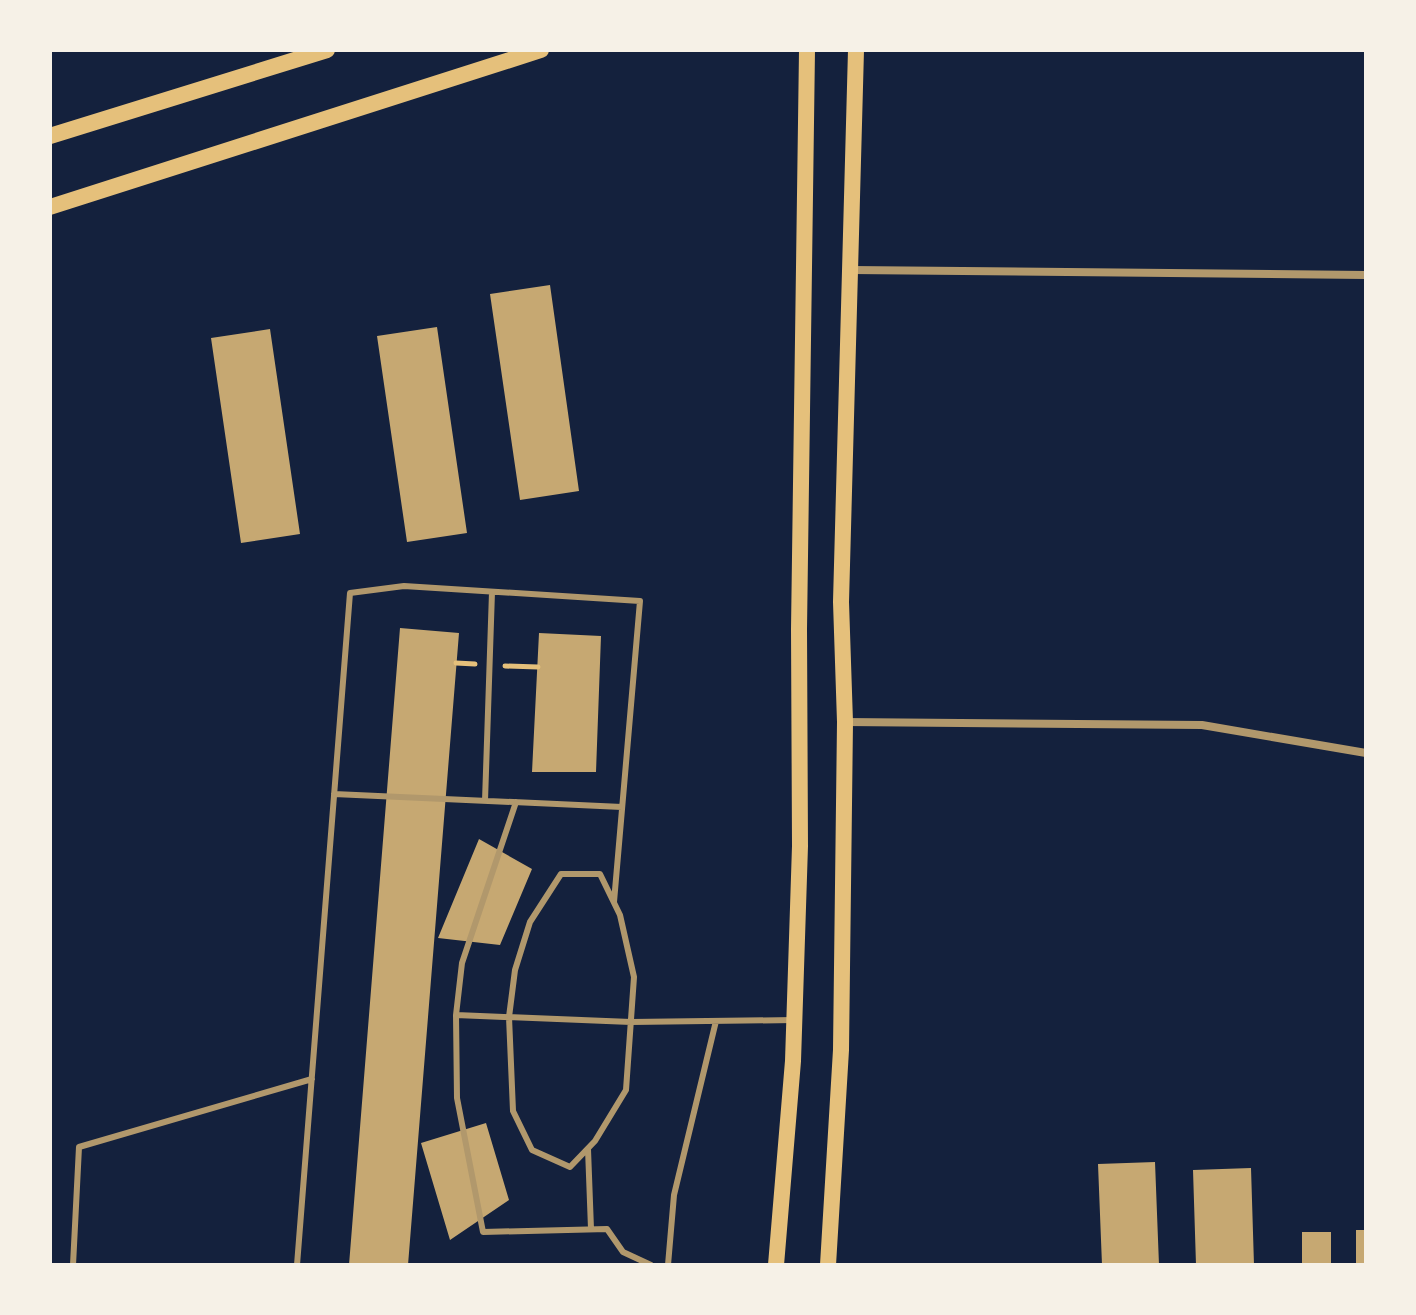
<svg xmlns="http://www.w3.org/2000/svg" width="1416" height="1315" viewBox="0 0 1416 1315" font-family="'Varela Round',sans-serif">
  <rect width="100%" height="100%" fill="#14213d"/>
  <path fill="#c6a872" d="M550,285L579,491L520,500L490,294Z
    M437,327L467,533L407,542L377,336Z
    M270,329L300,534L241,543L211,338Z
    M400,628L459,633L408,1265H349Z
    M539,633L601,636L596,772H532Z
    M479,839L532,869L500,945L438,938Z
    M486,1123L509,1200L450,1240L421,1143Z
    M1155,1162L1159,1265H1102L1098,1164Z
    M1251,1168L1254,1265H1196L1193,1170Z
    M1356,1230H1366V1265H1356Z
    M1302,1232H1331V1265H1302Z"/>
  <g fill="none" stroke-linecap="round" stroke-linejoin="round">
    <path stroke="#e5c07b" stroke-width="5" d="M456,663L475,664
      M505,666L538,667"/>
    <path stroke="#b1986c" stroke-width="6" d="M334,794L622,807
      M485,801L492,592
      M516,802L462,963L456,1015L457,1098L483,1232L607,1229L623,1252L651,1265
      M561,874H600L620,915L634,977L626,1090L595,1141L570,1167L532,1150L513,1111L509,1017L515,970L530,922Z
      M456,1015L631,1022L794,1020
      M588,1149L591,1229
      M73,1265L79,1147L312,1079
      M297,1265L350,593L404,586L640,601L614,902
      M668,1265L674,1195L716,1021"/>
    <path stroke="#b1986c" stroke-width="8" d="M851,270L1366,275
      M845,722L1202,725L1366,753"/>
    <path stroke="#e5c07b" stroke-width="16" d="M50,136L327,50
      M50,207L541,50
      M776,1265L793,1061L800,846L799,629L807,50
      M828,1265L841,1050L845,722L841,602L856,50"/>
  </g>
  <rect width="1416" height="1315" fill="none" stroke="#f6f1e7" stroke-width="104"/>
</svg>
